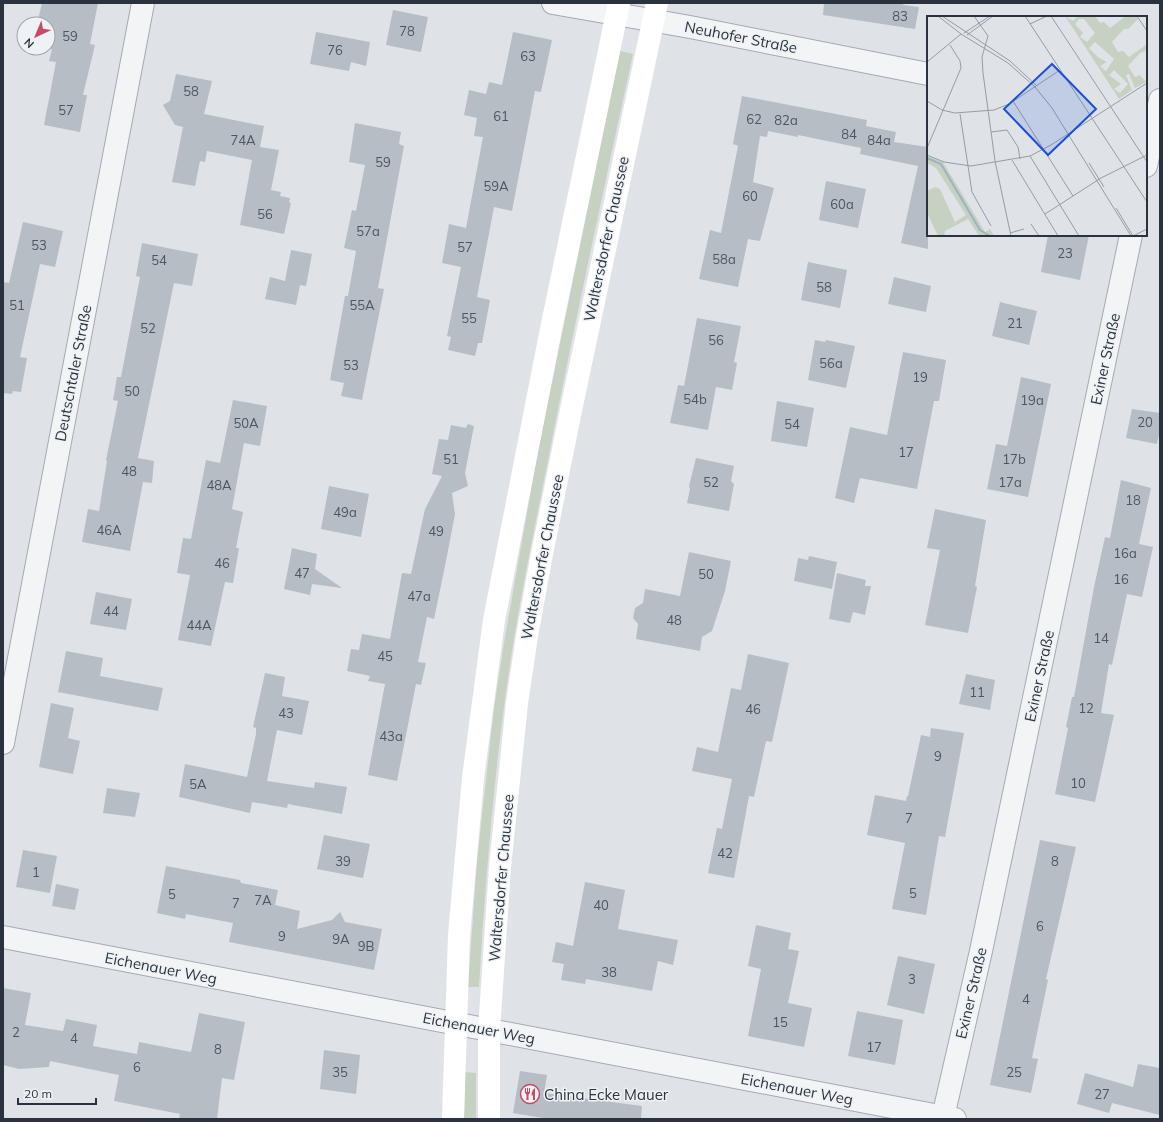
<svg xmlns="http://www.w3.org/2000/svg" width="1163" height="1122" viewBox="0 0 1163 1122" font-family="Mulish,sans-serif">
  <rect width="100%" height="100%" fill="#dfe3e8"/>
  <path fill="#c6d1c1" d="M620,51L633,54C604,188 575,321 549,455C534,531 518,607 507,684C493,785 485,886 479,987H468L477,861L494,708L505,637L538,451Z
    M465,1072L476,1073V1119H464Z"/>
  <path fill="#b7bdc4" d="M42,3H98L90,44L95,45L83,95H87L80,132L44,125L56,62L49,61L52,49L46,48H48V24H37Z
    M824,3H904L903,5L919,7L915,29L823,15Z
    M393,10L428,17L421,52L386,45Z
    M316,32L370,42L366,66L351,62L349,71L310,64Z
    M513,32L552,40L541,92L535,91L512,211L494,207L477,297L490,300L482,343H478L475,356L448,350L451,337L447,336L461,267L442,263L449,224L466,228L483,137L474,136L477,118L464,115L469,90L486,94L489,82L502,85Z
    M176,74L212,81L204,114L264,126L260,147L279,150L271,190L281,192L280,196L290,198L289,202L291,203L284,234L240,225L252,160L207,151L205,162L200,161L195,186L172,182L183,127L175,125L163,105L170,101Z
    M742,96L867,120L866,126L896,132L894,142L928,147V249L901,243L918,166L860,154L861,148L798,135V137L768,131L767,137L760,136L753,182L774,188L760,241L748,239L738,287L699,279L710,230L721,233L738,146L733,144Z
    M355,123L401,132L399,144L404,146L378,288L384,289L362,400L341,396L344,383L330,380L345,296H348L356,251L344,248L352,210L356,211L365,165L349,162Z
    M826,181L866,189L858,228L819,220Z
    M23,222L63,231L55,267L40,264L20,357L27,358L21,392L13,391L12,394L3,393V282L9,283Z
    M1048,235H1089L1080,280L1041,272Z
    M142,243L198,254L192,286L174,283L138,458L154,461L152,483L143,482L130,551L82,542L88,509L99,511L107,461L106,460L118,401L113,400L117,377H121L140,277L136,276Z
    M291,250L312,254L306,286L300,285L296,305L265,299L270,277L285,281Z
    M808,262L847,270L840,308L801,300Z
    M894,277L931,286L926,312L888,304Z
    M1000,302L1037,311L1029,345L992,336Z
    M697,318L741,326L734,362L737,363L732,390L716,387L708,430L670,423L678,385L684,386Z
    M815,340L825,342L826,340L855,346L846,388L808,380Z
    M903,352L946,360L939,401H934L917,489L860,478L854,503L835,498L850,427L887,435Z
    M1021,377L1051,384L1028,497L987,489L996,444L1007,446Z
    M233,400L267,406L260,446L244,443L232,509L243,512L236,548H239L233,583L225,582L211,646L178,640L190,575L177,573L183,538L191,539L206,460L220,463Z
    M777,401L814,408L807,447L771,441Z
    M1132,409L1160,413V430L1157,444L1126,438Z
    M468,424L474,426L465,473L468,486L452,493L455,514L445,566L434,619L427,617L418,662L426,663L421,685L416,684L397,781L368,775L385,684L368,681L370,676L347,671L351,649L359,650L362,634L390,639L402,573L411,574L425,509L442,476L432,474L439,439L448,440L451,425L466,428Z
    M696,458L734,466L731,481L734,484L729,511L687,503L690,489L689,486Z
    M1121,480L1151,488L1139,544L1153,547L1142,597L1127,594L1112,665L1109,664L1101,713L1114,715L1095,802L1055,794L1068,728L1066,727L1072,697H1074L1094,587L1105,537L1110,538Z
    M329,486L369,494L361,537L321,529Z
    M935,509L986,520L975,586L977,587L968,633L925,625L940,550L927,548Z
    M292,548L317,554L315,569L342,588L312,584L310,595L284,589Z
    M689,552L731,561L725,591L712,631L702,637L700,651L636,639L638,624L633,618L635,608L643,603L645,589L680,596Z
    M809,556L837,562L832,589L794,581L798,558L808,560Z
    M837,573L866,580L865,586H871L865,615L853,612L850,623L829,619Z
    M96,592L132,599L126,630L90,624Z
    M66,651L103,658L100,676L163,688L158,711L58,692Z
    M748,654L789,663L772,742L766,741L754,797L749,796L734,878L708,873L717,828L722,829L732,779L692,771L697,747L718,752L731,688L741,690Z
    M265,673L285,677L282,696L309,701L302,735L277,730L267,781L314,788L315,782L347,787L342,814L288,804L287,808L252,802L250,813L179,797L185,764L247,777L256,734V728L253,727Z
    M966,674L995,680L990,710L959,704Z
    M51,703L74,708L68,738L80,741L73,774L39,767Z
    M931,728L964,733L945,837L939,836L926,915L892,909L905,843L867,835L875,795L906,801L907,796H908L921,735L930,737Z
    M107,788L140,793L135,817L103,813Z
    M324,835L370,844L363,878L317,869Z
    M1040,840L1076,847L1046,979L1048,980L1032,1058L1038,1059L1031,1093L990,1085Z
    M23,850L57,856L50,893L16,887Z
    M166,866L240,880L241,883L278,890L275,905L300,911L297,929L332,920L340,912L345,922L382,929L374,970L229,942L233,923L186,914L185,919L157,913Z
    M585,882L625,890L618,929L678,940L673,965L658,961L652,991L586,979L585,984L561,980L564,964L552,962L556,942L573,946Z
    M56,884L79,889L75,910L52,906Z
    M756,925L791,933L788,949L799,951L788,1003L812,1008L804,1047L748,1036L761,969L748,966Z
    M898,956L935,964L924,1014L887,1005Z
    M3,988L31,993L25,1025L63,1031L66,1019L97,1025L93,1046L137,1054L139,1042L191,1052L199,1013L245,1022L234,1080L222,1078L217,1119H179L180,1114L114,1101L119,1075L50,1061L49,1067L19,1069L3,1065Z
    M857,1011L903,1020L895,1065L848,1056Z
    M324,1050L360,1055L356,1094L320,1089Z
    M1138,1064L1160,1068V1115L1112,1103L1109,1113L1077,1104L1085,1073L1133,1087Z
    M520,1071L547,1075L544,1093L642,1106L641,1119H549L513,1113Z"/>
  <g fill="none" stroke-linecap="round" stroke-linejoin="round">
    <defs>
      <path id="street" d="M553,3L690,27L928,74
        M1146,166L1160,100
        M3,743L143,3
        M3,937L955,1119
        M943,1117L981,951L1131,235"/>
    </defs>
    <use href="#street" stroke="#a5aab2" stroke-width="24"/>
    <use href="#street" stroke="#f2f4f6" stroke-width="22"/>
    <path stroke="#fff" stroke-width="22" d="M453,1119L459,935L473,778L494,620L551,329L619,3
      M489,1119V1030L500,867L517,703L527,636L541,559L570,415L657,3"/>
  </g>
  <defs>
    <symbol id="restaurant-ring" viewBox="-11 -11 22 22"><circle r="9.5" fill="#eff2f5" stroke="#c84a65" stroke-width="1.5"/><path d="M-5-6h1v4h1v-4h1v4h1v-4h1v5L-1.5 .5V6h-2V.5L-5-1ZM5-6V6H3V1.5H1.5Q1.5-4 5-6Z" fill="#c84a65"/></symbol>
  </defs>
  <g fill-rule="evenodd">
    <use href="#restaurant-ring" x="519" y="1083" width="22" height="22"/>
  </g>
  <g text-anchor="middle" dominant-baseline="central" stroke-width="3" stroke-linejoin="round" paint-order="stroke">
    <g font-size="13" fill="#4c5560">
      <text x="900" y="16">83</text>
      <text x="407" y="31">78</text>
      <text x="70" y="36">59</text>
      <text x="335" y="50">76</text>
      <text x="528" y="56">63</text>
      <text x="191" y="91">58</text>
      <text x="66" y="110">57</text>
      <text x="501" y="116">61</text>
      <text x="754" y="119">62</text>
      <text x="786" y="120">82a</text>
      <text x="849" y="134">84</text>
      <text x="243" y="140">74A</text>
      <text x="879" y="140">84a</text>
      <text x="383" y="162">59</text>
      <text x="496" y="186">59A</text>
      <text x="750" y="196">60</text>
      <text x="842" y="204">60a</text>
      <text x="265" y="214">56</text>
      <text x="368" y="231">57a</text>
      <text x="39" y="245">53</text>
      <text x="465" y="247">57</text>
      <text x="1065" y="253">23</text>
      <text x="724" y="259">58a</text>
      <text x="159" y="260">54</text>
      <text x="824" y="287">58</text>
      <text x="17" y="305">51</text>
      <text x="362" y="305">55A</text>
      <text x="469" y="318">55</text>
      <text x="1015" y="323">21</text>
      <text x="148" y="328">52</text>
      <text x="716" y="340">56</text>
      <text x="831" y="363">56a</text>
      <text x="351" y="365">53</text>
      <text x="920" y="377">19</text>
      <text x="132" y="391">50</text>
      <text x="695" y="399">54b</text>
      <text x="1032" y="400">19a</text>
      <text x="1145" y="422">20</text>
      <text x="246" y="423">50A</text>
      <text x="792" y="424">54</text>
      <text x="906" y="452">17</text>
      <text x="451" y="459">51</text>
      <text x="1014" y="459">17b</text>
      <text x="129" y="471">48</text>
      <text x="711" y="482">52</text>
      <text x="1010" y="482">17a</text>
      <text x="219" y="485">48A</text>
      <text x="1133" y="500">18</text>
      <text x="345" y="512">49a</text>
      <text x="109" y="530">46A</text>
      <text x="436" y="531">49</text>
      <text x="1125" y="553">16a</text>
      <text x="222" y="563">46</text>
      <text x="302" y="573">47</text>
      <text x="706" y="574">50</text>
      <text x="1121" y="579">16</text>
      <text x="419" y="596">47a</text>
      <text x="111" y="611">44</text>
      <text x="674" y="620">48</text>
      <text x="199" y="625">44A</text>
      <text x="1101" y="638">14</text>
      <text x="385" y="656">45</text>
      <text x="977" y="692">11</text>
      <text x="1086" y="708">12</text>
      <text x="753" y="709">46</text>
      <text x="286" y="713">43</text>
      <text x="391" y="736">43a</text>
      <text x="938" y="756">9</text>
      <text x="1078" y="783">10</text>
      <text x="198" y="784">5A</text>
      <text x="909" y="818">7</text>
      <text x="725" y="853">42</text>
      <text x="343" y="861">39</text>
      <text x="1055" y="861">8</text>
      <text x="36" y="872">1</text>
      <text x="913" y="893">5</text>
      <text x="172" y="894">5</text>
      <text x="263" y="900">7A</text>
      <text x="236" y="903">7</text>
      <text x="601" y="905">40</text>
      <text x="1040" y="926">6</text>
      <text x="282" y="936">9</text>
      <text x="341" y="939">9A</text>
      <text x="366" y="946">9B</text>
      <text x="609" y="972">38</text>
      <text x="912" y="979">3</text>
      <text x="1026" y="999">4</text>
      <text x="780" y="1022">15</text>
      <text x="16" y="1032">2</text>
      <text x="74" y="1038">4</text>
      <text x="874" y="1047">17</text>
      <text x="218" y="1049">8</text>
      <text x="137" y="1067">6</text>
      <text x="340" y="1072">35</text>
      <text x="1014" y="1072">25</text>
      <text x="1102" y="1094">27</text>
    </g>
    <g font-size="15" fill="#29323e" stroke="#eff2f5">
      <text transform="translate(741 37) rotate(11)">Neuhofer Straße</text>
      <text transform="translate(606 239) rotate(-78)">Waltersdorfer Chaussee</text>
      <text transform="translate(1105 359) rotate(-78)">Exiner Straße</text>
      <text transform="translate(73 373) rotate(-79)">Deutschtaler Straße</text>
      <text transform="translate(542 557) rotate(-79)">Waltersdorfer Chaussee</text>
      <text transform="translate(1039 676) rotate(-78)">Exiner Straße</text>
      <text transform="translate(501 878) rotate(-85)">Waltersdorfer Chaussee</text>
      <text transform="translate(161 968) rotate(11)">Eichenauer Weg</text>
      <text transform="translate(971 993) rotate(-77)">Exiner Straße</text>
      <text transform="translate(479 1028) rotate(11)">Eichenauer Weg</text>
      <text transform="translate(797 1089) rotate(11)">Eichenauer Weg</text>
    </g>
    <g font-size="15" fill="#29323e" stroke="#eff2f5" text-anchor="start">
      <text x="544" y="1094">China Ecke Mauer</text>
    </g>
  </g>
  <g transform="translate(927 16)">
    <rect width="220" height="220" fill="#dfe3e8"/>
    <path d="M138,0L146,5L151,0H168L173,7L177,6L183,12L199,0H209L211,3L201,13H197L185,26L191,36L196,35L202,41L220,28V34L213,37L201,50L208,61L213,59L219,66L208,72L202,58L199,59L205,74L192,83ZM152,3H157L168,17L160,26L153,21L156,17L148,8ZM168,26L187,43L179,55L173,50L180,46L172,42L162,32ZM187,54L201,68L193,77L187,73L194,68L182,59ZM0,140L16,146L58,216L63,213L67,220H52L41,203L18,215L17,220H11L0,197V175L8,171L13,173L28,206L39,199L9,152L0,147Z" fill="#c6d1c1" fill-rule="evenodd"/>
    <path fill="none" stroke="#9cb3c6" stroke-width="2" d="M0,142L14,148L53,214L63,220"/>
    <path fill="none" stroke="#969ca4" stroke-width="1" d="M11,0L34,18L81,47L108,71L125,92L204,220M15,0L83,45L110,70M47,0L61,20L55,41L56,57L68,145L84,220M98,0L220,186M124,0L220,146M210,0L220,15M103,8L120,0M37,17L63,0M40,19L66,0M0,46L34,18M0,85L15,94L28,97L67,94L82,88L133,54M86,85L146,180M33,98L45,176L64,210M64,116L80,114L91,131L93,143M0,132L34,52L33,45L23,29M0,139L17,146L44,150L103,140L124,129L220,67M103,140L152,220M85,144L131,220M162,147L177,171M189,192L206,220M118,198L174,162L220,139M104,208L112,220M83,217L97,213M206,220L220,213"/>
    <path fill="#1d4ed8" fill-opacity="0.15" stroke="#1d4ed8" stroke-width="2" d="M125,48L169,93L121,139L77,93Z"/>
    <rect width="220" height="220" fill="none" stroke="#29323e" stroke-width="2"/>
  </g>
  <rect width="1163" height="1122" fill="none" stroke="#29323e" stroke-width="8"/>
  <g transform="translate(36 36) rotate(224)"><circle r="19" fill="#eff2f5" stroke="#a0a5ac"/>
  <path d="M0-3L7 15L0 10L-7 15Z" fill="#c84a65"/>
  <text y="-6" font-size="11" font-weight="bold" text-anchor="middle" fill="#29323e">N</text>
  </g>
  <path d="M18 1098v6h78v-6" fill="none" stroke="#29323e" stroke-width="2"/>
  <text x="24" y="1098" font-size="12" fill="#29323e" stroke="#eff2f5" stroke-width="3" paint-order="stroke">20 m</text>
</svg>
